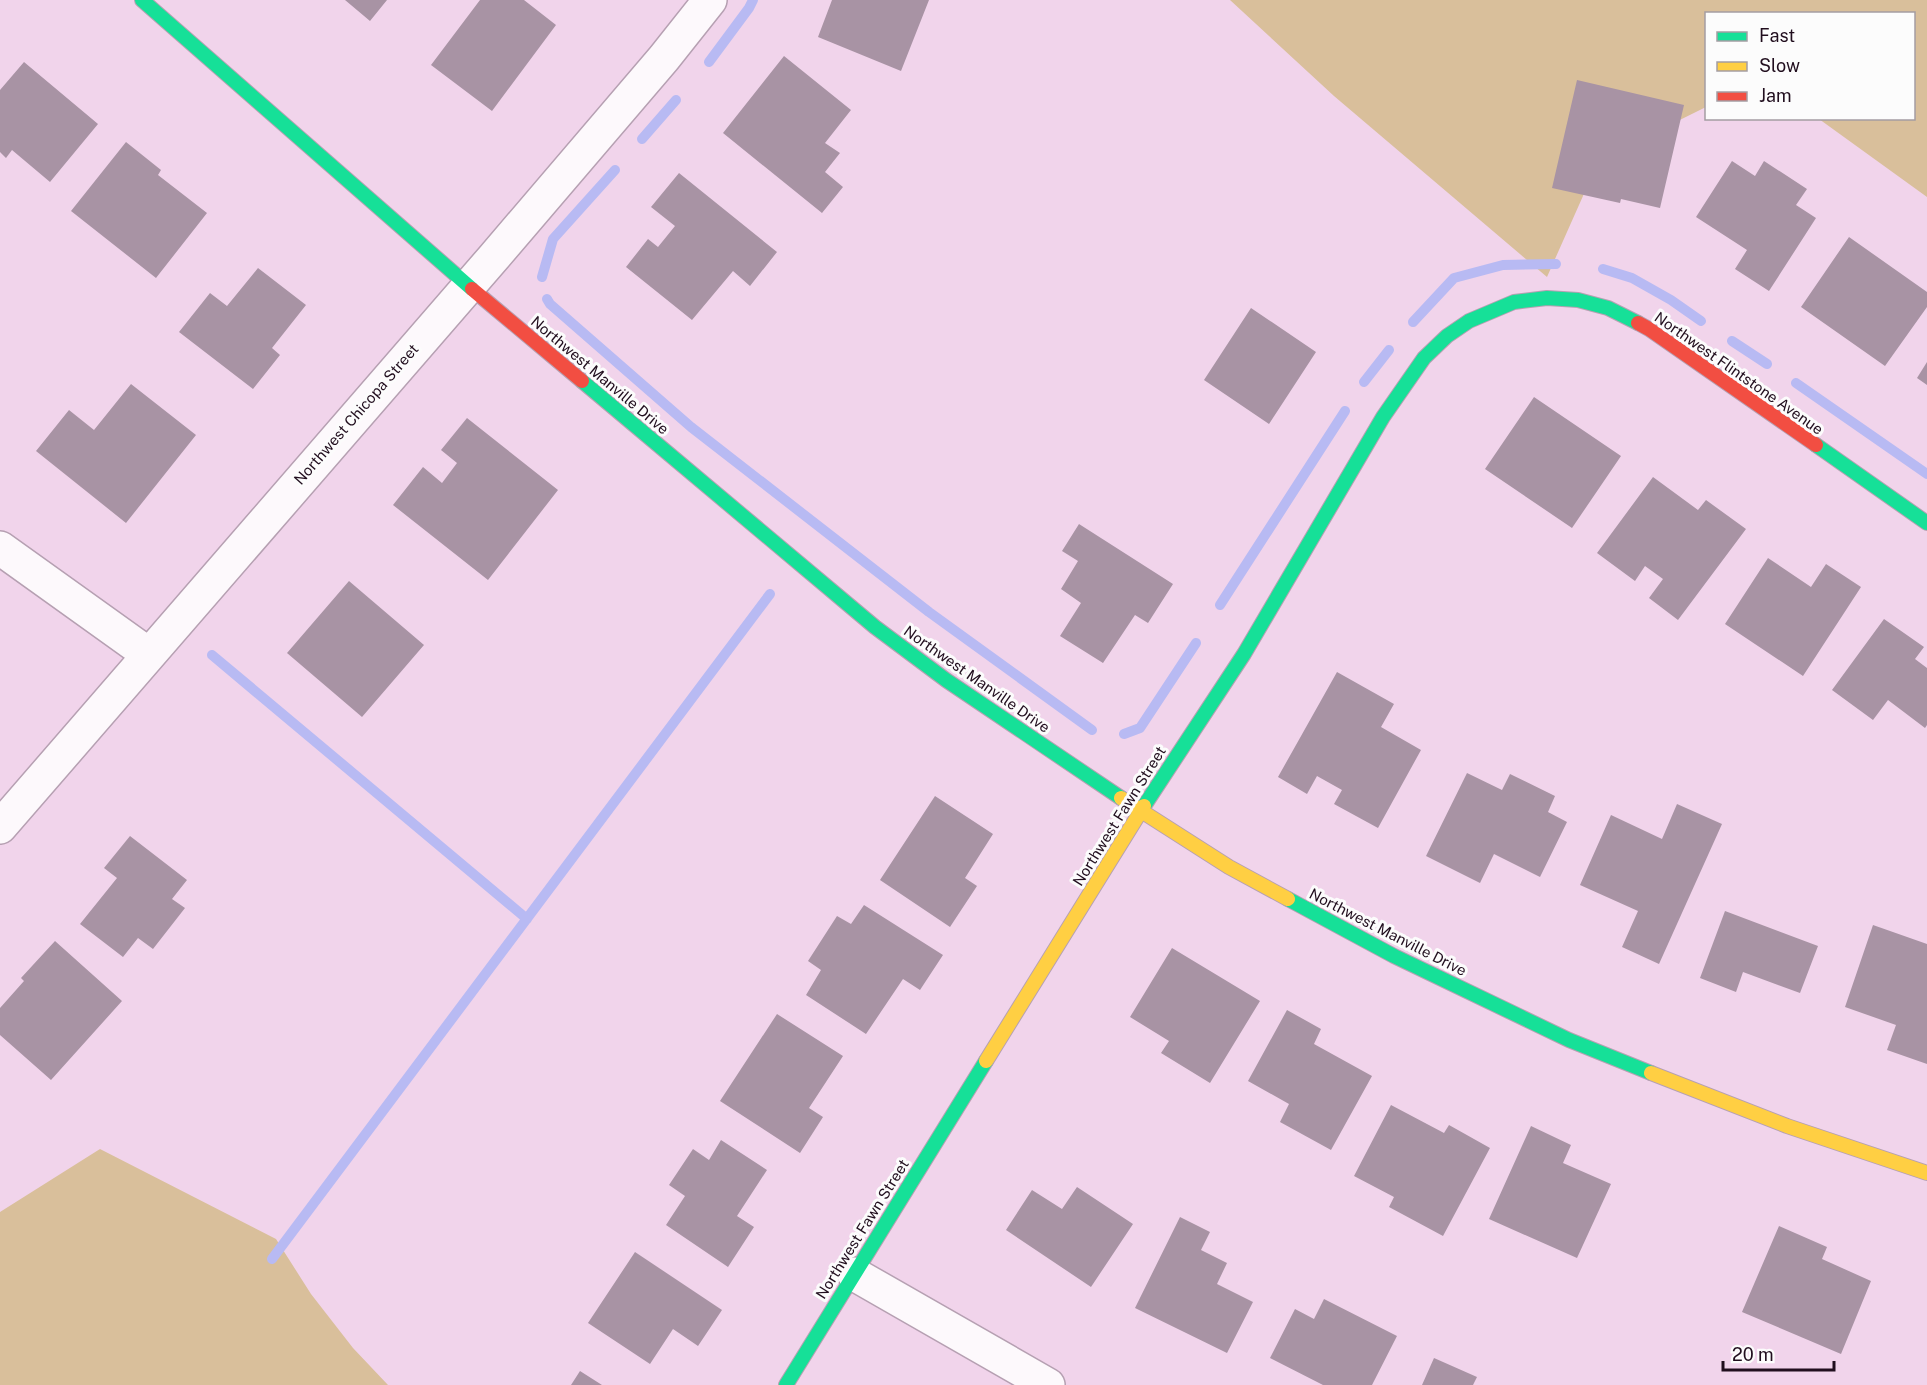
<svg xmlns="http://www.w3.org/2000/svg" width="1927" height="1385" viewBox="0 0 1927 1385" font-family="'Public Sans',sans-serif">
  <rect width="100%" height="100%" fill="#f1d4eb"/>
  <path fill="#d9bf9b" d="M1230,0H1927V197L1819,119L1914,118V14H1706V107L1599,160L1547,277L1334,96Z
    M100,1149L276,1239L311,1294L353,1348L388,1385H0V1212Z"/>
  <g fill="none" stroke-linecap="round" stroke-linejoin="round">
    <path stroke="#b8baf3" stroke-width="10" d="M709,62L749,8L753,0
      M642,139L676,100
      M1603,269L1632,278L1671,300L1701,321
      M542,277L553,239L615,170
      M547,299L550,304L691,427L929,612L1092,730
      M1413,322L1454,278L1503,265L1556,264
      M1732,341L1767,364
      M1364,382L1389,350
      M1796,383L1927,474
      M1220,605L1345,411
      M212,655L527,919
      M1124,734L1140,728L1196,643
      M272,1259L770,594"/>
  </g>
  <path fill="#a893a4" d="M345,0H387L370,21Z
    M480,0H524L556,25L492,111L431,65Z
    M832,0H929L901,71L818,37Z
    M784,56L851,110L825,143L840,153L825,172L843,187L822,213L723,133Z
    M24,62L98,124L50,182L12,150L6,158L0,152V90Z
    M1577,80L1684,105L1660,208L1621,199L1620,203L1552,188Z
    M126,142L161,170L158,175L207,213L156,278L71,211Z
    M1732,161L1755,176L1764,161L1807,189L1796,205L1816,218L1769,291L1735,269L1747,250L1696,217Z
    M679,173L777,252L750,286L733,271L692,320L626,267L648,239L658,247L675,226L651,207Z
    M1849,237L1927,292V307L1885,366L1801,307Z
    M258,268L306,305L272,348L280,355L253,389L179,332L210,293L227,306Z
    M1251,308L1316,352L1269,424L1204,380Z
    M1927,362V385L1917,378Z
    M131,384L196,435L126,523L36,451L69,410L94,430Z
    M1534,397L1621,456L1572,528L1485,469Z
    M467,418L558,490L488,580L393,505L423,467L442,483L457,463L441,450Z
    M1653,477L1698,510L1706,500L1746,529L1678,620L1649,598L1663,579L1645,566L1635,581L1597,553Z
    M1079,524L1173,584L1148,623L1135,615L1103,663L1060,636L1081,603L1061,589L1078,561L1062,551Z
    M1768,558L1811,587L1826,564L1861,587L1803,676L1725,624Z
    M349,581L424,645L362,717L287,653Z
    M1884,619L1924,647L1915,659L1927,668V725L1925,728L1888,700L1873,720L1832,690Z
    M1337,672L1394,704L1381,727L1421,750L1378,828L1334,804L1342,790L1317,776L1307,794L1278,777Z
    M1467,773L1502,790L1510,774L1555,796L1548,812L1567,822L1540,877L1494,854L1480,883L1426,856Z
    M935,796L993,834L965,878L977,886L950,927L880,880Z
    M1677,804L1722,824L1659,964L1622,947L1638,911L1580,885L1611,815L1662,839Z
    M130,836L187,880L172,899L185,908L153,949L138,938L123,957L80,924L117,878L104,868Z
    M864,905L943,955L920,990L903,979L866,1034L806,995L821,970L808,961L837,916L851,924Z
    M1725,911L1818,946L1800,993L1743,972L1736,992L1700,978Z
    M1873,925L1927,944V1064L1887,1050L1896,1025L1845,1007Z
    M55,941L122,1001L51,1080L0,1035V1008L24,981L21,978Z
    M1172,948L1260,1001L1210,1083L1161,1053L1169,1041L1130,1017Z
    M1287,1010L1321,1029L1314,1044L1372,1076L1331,1150L1280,1122L1289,1104L1248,1081Z
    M777,1014L843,1056L809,1108L823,1117L800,1153L720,1101Z
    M1391,1105L1444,1133L1449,1125L1490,1148L1443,1236L1389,1207L1394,1197L1354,1176Z
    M1531,1126L1571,1145L1563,1163L1611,1184L1577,1258L1489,1219Z
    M721,1140L767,1170L737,1216L754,1227L728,1267L666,1225L685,1196L669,1185L693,1149L709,1160Z
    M1077,1187L1133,1224L1091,1287L1006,1230L1032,1190L1062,1209Z
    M1180,1217L1210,1232L1201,1250L1227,1263L1217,1284L1253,1302L1227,1353L1135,1308Z
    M1779,1226L1827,1247L1822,1259L1871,1281L1841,1354L1742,1312Z
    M635,1252L722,1310L698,1346L673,1329L650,1364L588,1323Z
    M1324,1299L1397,1336L1372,1385H1323L1270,1358L1295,1309L1314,1319Z
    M1434,1358L1477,1377L1473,1385H1422Z
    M580,1371L602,1385H571Z"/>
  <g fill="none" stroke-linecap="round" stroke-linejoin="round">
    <defs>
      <path id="street" d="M0,548L148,654
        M0,827L494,257L664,58L710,0
        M854,1274L1048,1385"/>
      <path id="fast" d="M142,0L472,289
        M582,381L875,627L946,680L1121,798
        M1816,445L1927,523
        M1144,806L1244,654L1383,417L1424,358L1447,336L1469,321L1514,302L1547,298L1578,300L1608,308L1638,323
        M1288,899L1394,956L1569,1040L1651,1073
        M786,1385L986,1061"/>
      <path id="slow" d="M1121,798L1229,867L1288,899
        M986,1061L1144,806
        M1651,1073L1787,1126L1927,1173"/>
      <path id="jam" d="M472,289L582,381
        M1638,323L1649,329L1816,445"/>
    </defs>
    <use href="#street" stroke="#b6a0b2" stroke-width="36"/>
    <use href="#fast" stroke="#b6a0b2" stroke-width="16"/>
    <use href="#slow" stroke="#b6a0b2" stroke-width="16"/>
    <use href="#jam" stroke="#b6a0b2" stroke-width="16"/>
    <use href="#street" stroke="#fdf9fc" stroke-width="33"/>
    <use href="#fast" stroke="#16e098" stroke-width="14"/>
    <use href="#slow" stroke="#ffcf43" stroke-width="14"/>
    <use href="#jam" stroke="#f24e42" stroke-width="14"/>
  </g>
  <g text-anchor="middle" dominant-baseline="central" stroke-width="6" stroke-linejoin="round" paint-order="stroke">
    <g font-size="15" fill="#210e1e" stroke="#fcfcfc">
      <text transform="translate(1739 373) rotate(35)">Northwest Flintstone Avenue</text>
      <text transform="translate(600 375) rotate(40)">Northwest Manville Drive</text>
      <text transform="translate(356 414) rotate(-49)">Northwest Chicopa Street</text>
      <text transform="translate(977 679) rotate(35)">Northwest Manville Drive</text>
      <text transform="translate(1119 816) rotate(-58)">Northwest Fawn Street</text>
      <text transform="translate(1388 932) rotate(27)">Northwest Manville Drive</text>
      <text transform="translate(862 1229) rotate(-58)">Northwest Fawn Street</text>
    </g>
  </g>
  <rect x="1705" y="12" width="210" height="108" fill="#fcfcfc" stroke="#a49da3" stroke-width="1.5"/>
  <rect x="1717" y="32" width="30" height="9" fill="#16e098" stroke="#a49da3" stroke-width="1.5"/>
  <text x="1759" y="42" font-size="18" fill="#210e1e">Fast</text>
  <rect x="1717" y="62" width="30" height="9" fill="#ffcf43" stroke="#a49da3" stroke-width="1.5"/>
  <text x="1759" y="72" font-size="18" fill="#210e1e">Slow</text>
  <rect x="1717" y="92" width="30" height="9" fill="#f24e42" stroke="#a49da3" stroke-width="1.5"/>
  <text x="1759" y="102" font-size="18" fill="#210e1e">Jam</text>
  <path d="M1723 1361v9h111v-9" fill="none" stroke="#210e1e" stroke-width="3"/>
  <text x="1732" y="1361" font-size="18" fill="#210e1e" stroke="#fcfcfc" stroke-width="4.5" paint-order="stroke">20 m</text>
</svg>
